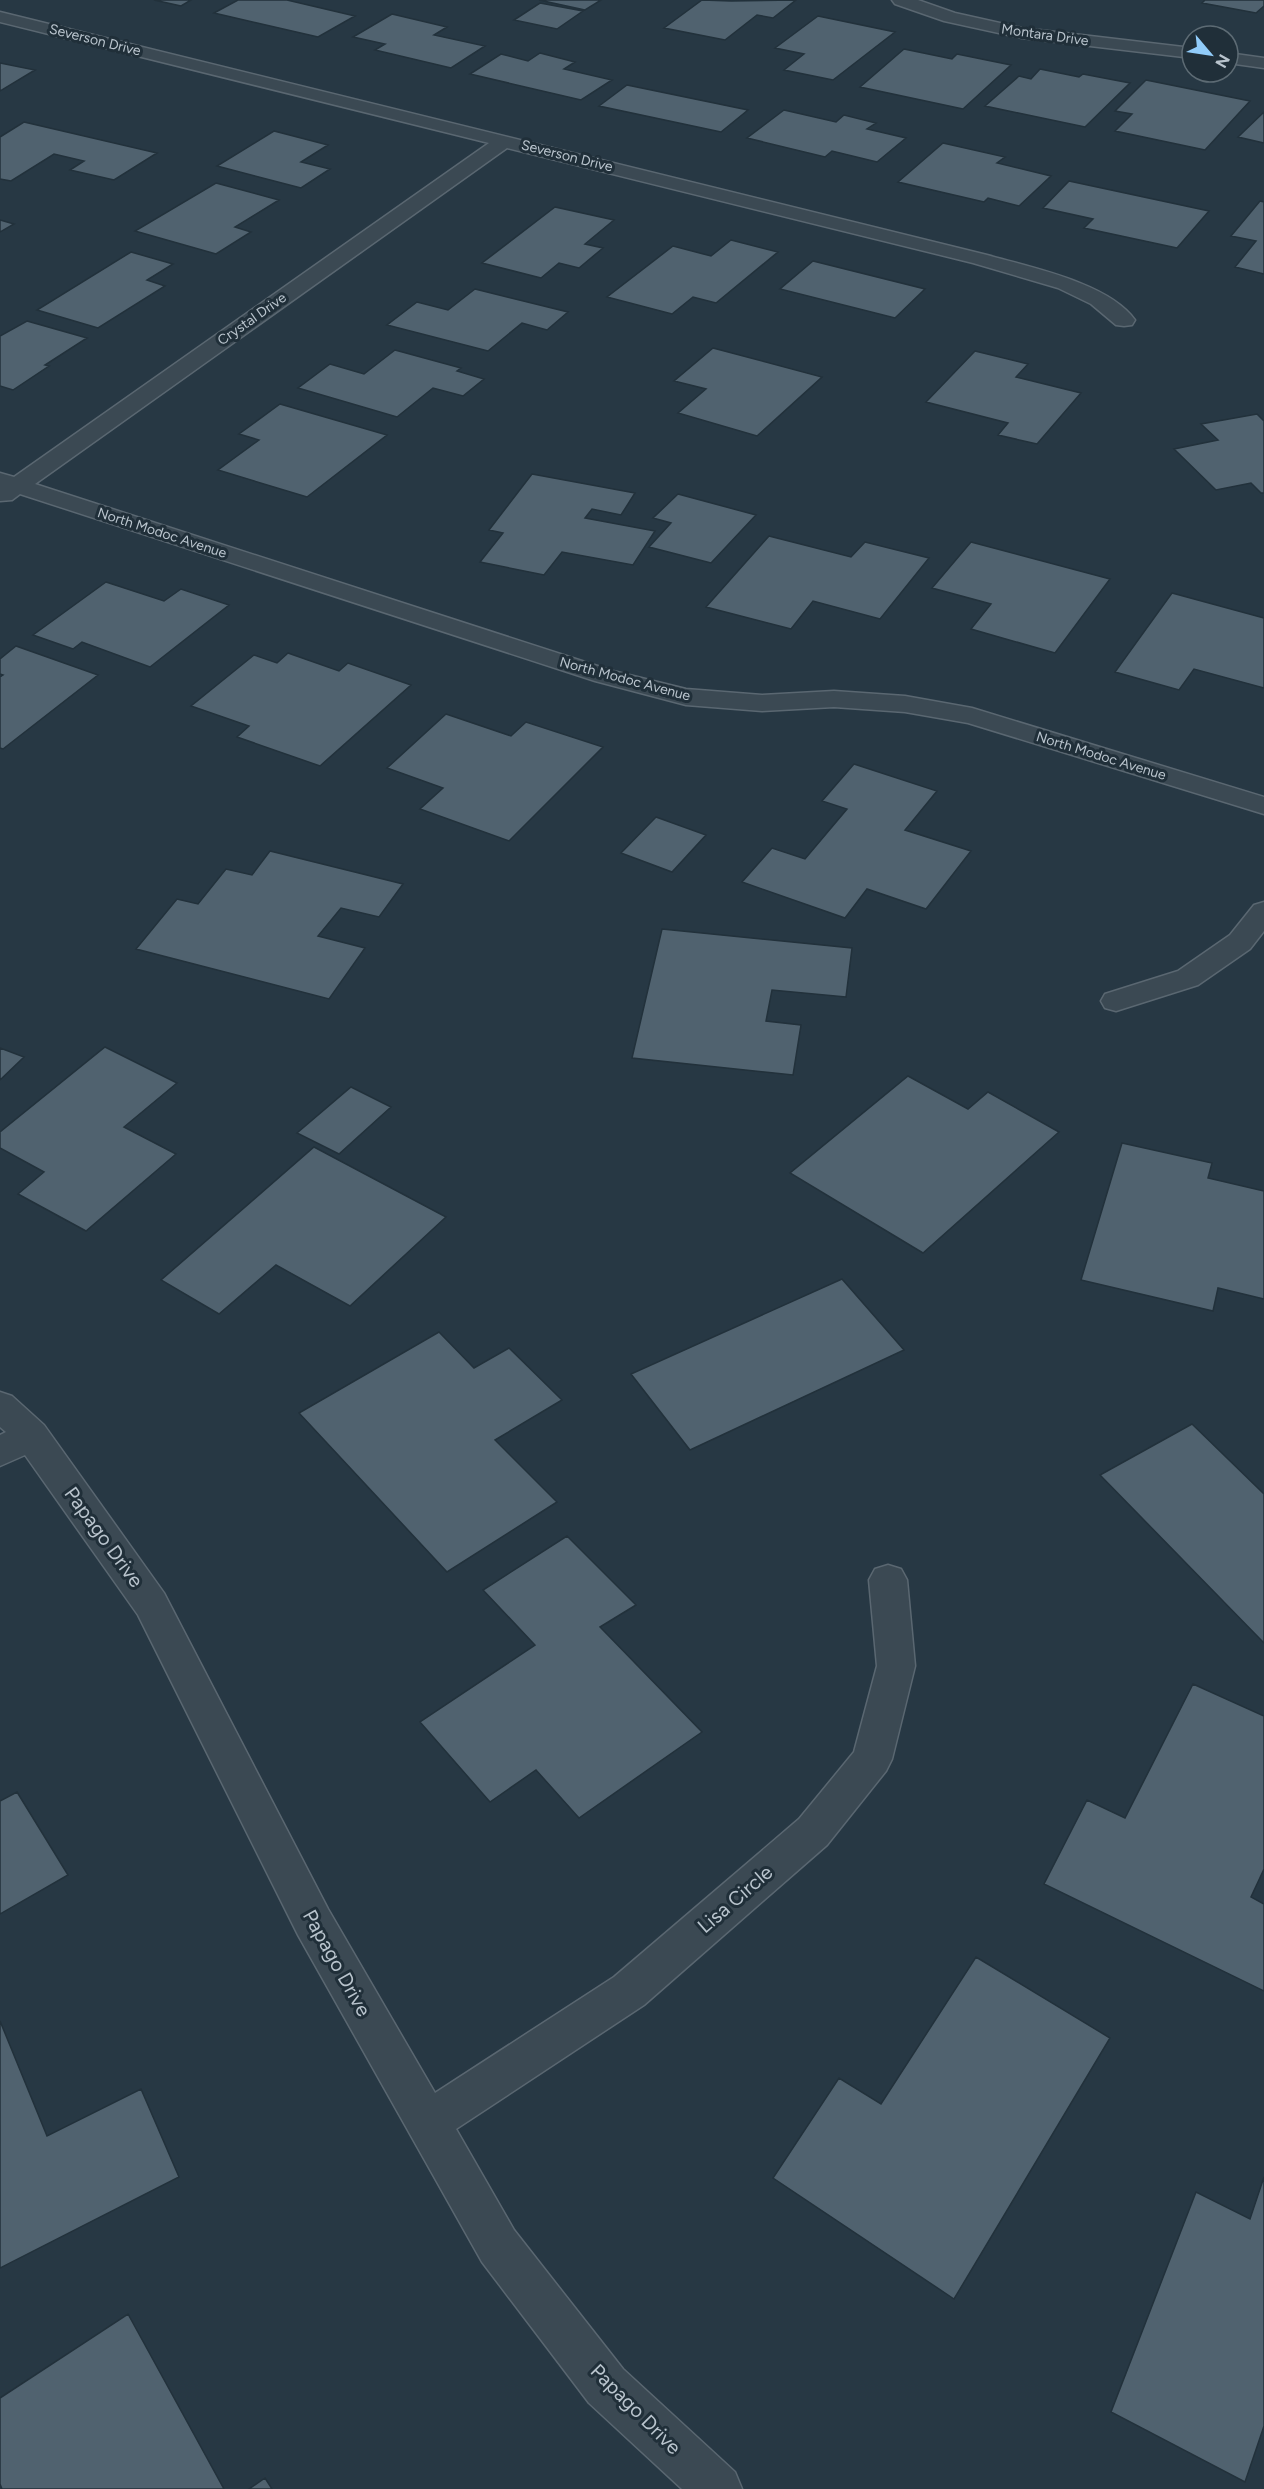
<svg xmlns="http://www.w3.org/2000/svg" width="1264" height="2489" viewBox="0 0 1264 2489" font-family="Figtree,sans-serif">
  <rect width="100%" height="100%" fill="#273844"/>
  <path fill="#50626f" stroke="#22313b" stroke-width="1.5" d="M154,0H191L181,6Z
    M238,0H287L355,16L318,37L214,13Z
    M539,0H601L585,10Z
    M702,0L731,1L796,0L773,18L757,15L725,40L664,28Z
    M1205,0H1264V6L1256,13L1202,3Z
    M540,3L583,11L557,29L514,20Z
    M392,14L447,27L434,35L485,46L451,68L375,50L385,44L353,37Z
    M818,16L895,32L833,80L784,70L804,54L775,48Z
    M904,49L952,59L957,54L1011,65L963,109L860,87Z
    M540,53L575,62L564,69L612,80L581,100L470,74L501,54L528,61Z
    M0,63L35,70L0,91Z
    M1040,69L1079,77L1083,74L1130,83L1085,127L985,106L1019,76L1031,79Z
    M1146,80L1250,101L1205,150L1115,131L1132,114L1115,111Z
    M627,85L748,110L721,132L599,106Z
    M784,110L836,122L844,115L876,123L867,129L906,138L877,162L832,151L825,157L747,138Z
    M1264,112V143L1238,137Z
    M24,122L157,153L114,180L70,170L84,161L54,154L11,181L0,179V137Z
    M274,131L328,145L301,162L330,169L301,188L217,166Z
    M943,143L1005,157L997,163L1051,176L1019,206L988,198L984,202L898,182Z
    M1069,181L1209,211L1177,248L1084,228L1093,219L1043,208Z
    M216,183L279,200L235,227L251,232L216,254L135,231Z
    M1260,201L1264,202V274L1235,267L1256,241L1231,236Z
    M555,207L614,220L585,244L603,248L579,268L559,263L541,278L482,263Z
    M0,220L14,224L0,232Z
    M731,240L778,252L716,303L693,297L672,314L607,297L673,246L711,256Z
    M131,252L173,264L147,280L165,286L98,328L37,310Z
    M813,261L925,289L895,318L780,289Z
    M475,289L568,312L547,330L522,323L488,351L387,325L417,302L448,310Z
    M27,321L87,338L45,365L49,366L13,390L0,386V336Z
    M713,348L822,377L757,436L678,413L706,389L674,381Z
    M395,350L461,368L457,371L484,379L463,396L433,388L397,417L298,388L330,364L364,374Z
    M975,351L1028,364L1016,377L1081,393L1037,444L998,435L1008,423L926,402Z
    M280,404L387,435L307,497L218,470L259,440L239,434Z
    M1257,414L1264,421V493H1261L1251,483L1216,490L1174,449L1218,440L1201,424Z
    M532,474L635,493L621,515L592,509L585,518L655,531L633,565L562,552L544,575L480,562L503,533L489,530Z
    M678,494L756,515L711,563L649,547L671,523L653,518Z
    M769,536L851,557L865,542L929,558L880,619L813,601L791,629L706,607Z
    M971,542L1110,579L1055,653L971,629L991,604L932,588Z
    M106,582L164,601L181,589L229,605L150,667L82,642L73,649L33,635Z
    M1172,593L1264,618V688L1194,669L1179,690L1115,672Z
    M16,646L98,675L3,749L0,748V677L3,675L0,674V659Z
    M288,653L339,671L348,663L411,685L320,766L237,737L249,726L191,706L254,655L277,663Z
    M446,714L511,736L526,722L603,747L509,841L420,809L443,788L387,768Z
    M854,764L937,791L905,830L971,851L926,909L867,889L845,918L742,882L772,848L805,859L847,809L822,801Z
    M656,817L706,835L672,872L621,853Z
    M270,851L403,884L379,917L341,908L318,936L365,948L329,999L136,949L177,899L198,904L226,869L252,875Z
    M662,929L852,948L846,997L772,990L766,1021L801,1025L793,1075L632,1058Z
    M105,1047L177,1083L124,1127L176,1154L86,1231L18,1194L44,1172L0,1148V1132Z
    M0,1048L24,1057L0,1080Z
    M908,1076L968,1109L988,1092L1059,1132L923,1253L790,1173Z
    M351,1087L391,1107L339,1154L297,1133Z
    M1122,1143L1212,1163L1208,1178L1264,1191V1299L1218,1288L1213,1311L1081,1280Z
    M314,1147L446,1217L350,1306L276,1265L219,1314L161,1280Z
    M842,1279L904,1350L690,1450L631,1374Z
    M439,1332L474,1368L509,1348L562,1400L495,1440L557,1502L447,1572L299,1413Z
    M1192,1424L1264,1494V1643L1100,1475Z
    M567,1536L636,1605L600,1627L702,1732L579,1818L536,1770L490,1802L420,1722L535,1645L483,1590Z
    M1193,1684L1264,1716V1869L1251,1897L1264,1904V1991L1044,1884L1087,1800L1125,1818Z
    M17,1792L68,1875L0,1914V1801Z
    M976,1957L1110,2038L954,2299L773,2178L839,2078L881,2104Z
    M0,2021L47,2136L141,2089L179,2177L0,2268Z
    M1264,2177V2426L1245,2482L1111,2412L1196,2192L1250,2219Z
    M128,2314L224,2489H2L0,2484V2398Z
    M265,2478L272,2489H249Z"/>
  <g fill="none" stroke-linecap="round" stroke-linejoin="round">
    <defs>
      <path id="minor" d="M892,0H918L955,13L1022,28L1192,48V58L1022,38L944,21L895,4Z
        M0,12L987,255C1029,267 1109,283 1135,320L1132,325L1124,326L1116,325L1091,304L1058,288L973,263L507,148L35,484L613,671L686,689L762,695L834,691L905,696L972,708L1264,797V814L968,723L905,712L834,707L762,711L686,705L595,681L20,494L12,500L0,501V473L14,477L489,143L0,22Z
        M1228,53L1264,58V68L1228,63Z
        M1264,902V931L1250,949L1198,985L1116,1011L1105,1008L1101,1001L1105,994L1178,971L1230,935L1254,905Z
        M0,1392L12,1396L44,1425L164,1593L328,1909L435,2093L614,1977L799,1819L854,1752L877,1666L869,1580L875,1569L888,1565L901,1569L907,1580L915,1666L892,1759L886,1771L827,1845L644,2005L456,2129L514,2230L623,2369L735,2472L742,2489H682L589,2403L482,2262L298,1935L138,1615L25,1455L0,1466V1435L6,1432L0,1427Z"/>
    </defs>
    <use href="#minor" stroke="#5a6771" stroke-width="3"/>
    <use href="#minor" fill="#3b4953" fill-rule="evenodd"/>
  </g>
  <g text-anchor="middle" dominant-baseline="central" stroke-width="6" stroke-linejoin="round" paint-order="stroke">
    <g font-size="14" fill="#b9c4cd" stroke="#202f39">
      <text transform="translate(1045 35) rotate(8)">Montara Drive</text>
      <text transform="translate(95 40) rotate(14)">Severson Drive</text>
      <text transform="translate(567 156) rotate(14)">Severson Drive</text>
      <text transform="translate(252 319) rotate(-35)">Crystal Drive</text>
      <text transform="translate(162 533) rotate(18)">North Modoc Avenue</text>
      <text transform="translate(625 679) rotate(15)">North Modoc Avenue</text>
      <text transform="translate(1101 756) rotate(17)">North Modoc Avenue</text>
    </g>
    <g font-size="20" fill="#b9c4cd" stroke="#202f39">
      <text transform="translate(104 1537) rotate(54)">Papago Drive</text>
      <text transform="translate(735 1899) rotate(-41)">Lisa Circle</text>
      <text transform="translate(337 1963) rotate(61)">Papago Drive</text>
      <text transform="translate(636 2409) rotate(45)">Papago Drive</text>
    </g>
  </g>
  <g transform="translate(1210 54) rotate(119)"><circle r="28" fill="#202f39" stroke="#5d6b74" stroke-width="1.5"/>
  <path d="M0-4.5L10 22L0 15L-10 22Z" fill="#91ccfa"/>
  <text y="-9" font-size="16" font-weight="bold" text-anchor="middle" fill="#b9c4cd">N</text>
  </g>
</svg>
